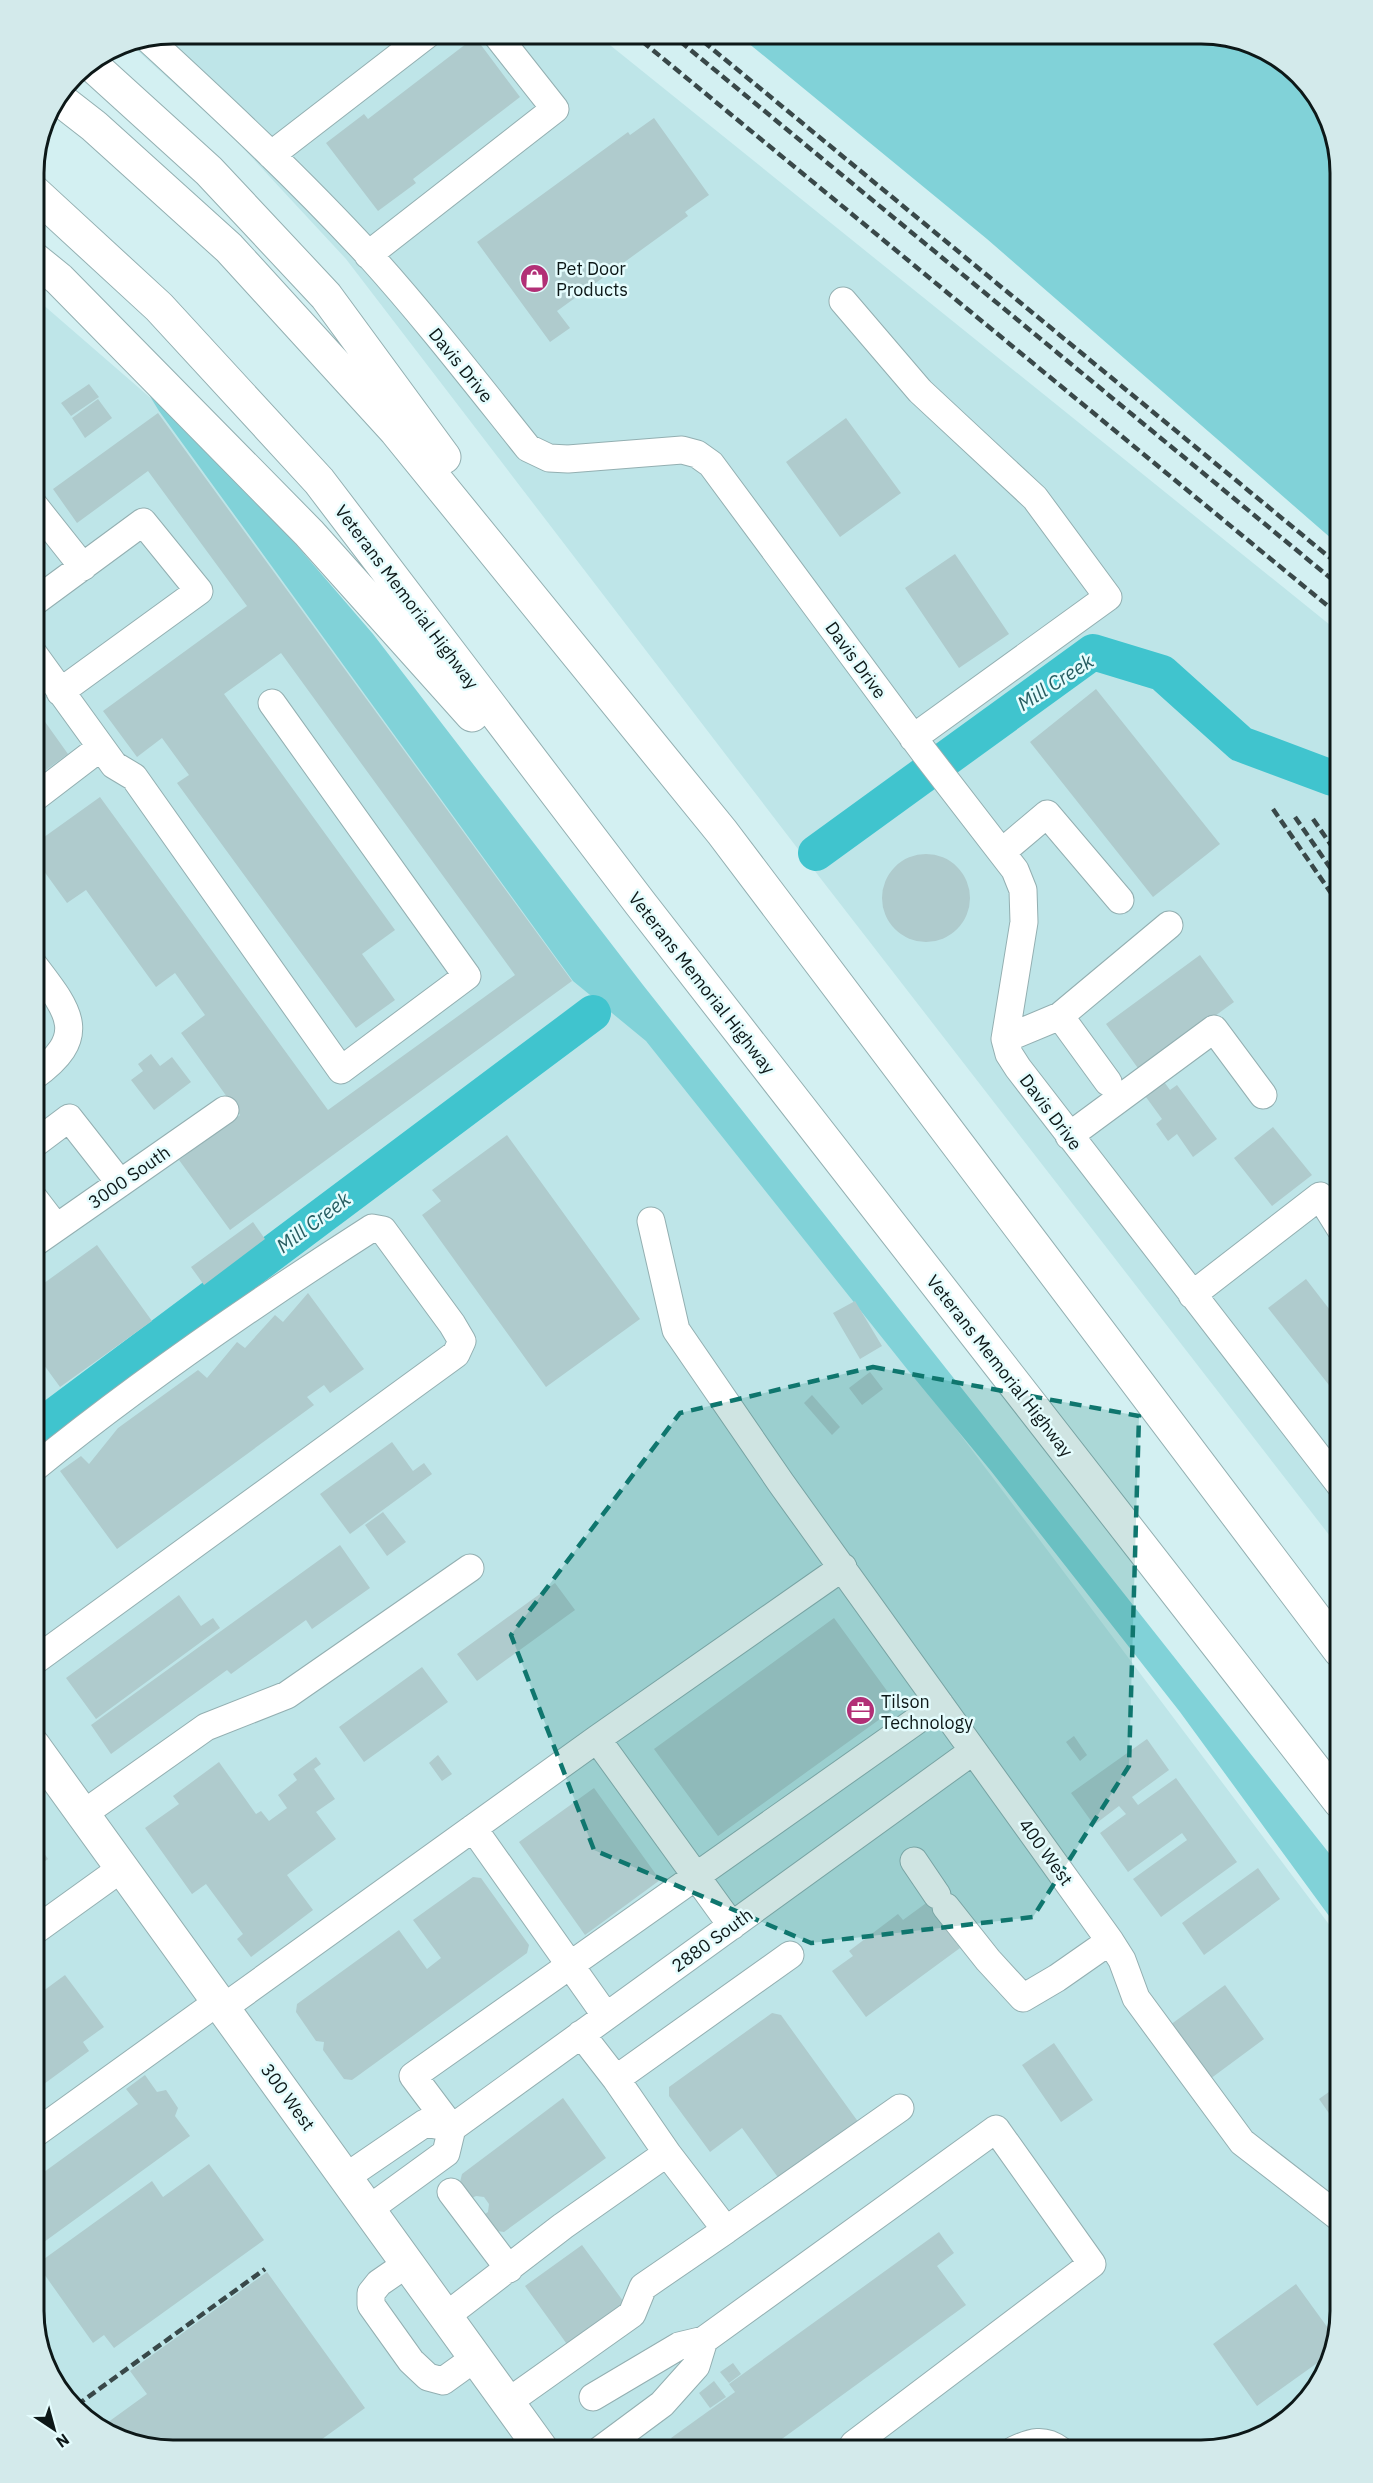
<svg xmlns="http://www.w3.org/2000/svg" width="1373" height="2483" viewBox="0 0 1373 2483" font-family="'IBM Plex Sans',sans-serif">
  <rect width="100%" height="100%" fill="#d3f0f2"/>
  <path fill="#bee5e8" d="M172,33H595L1340,633V1549L821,879L346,259L232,136L128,42Z
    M33,296L176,420L610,969L1340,1939V2311L1317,2388L1254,2439L1201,2450H163L95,2426L44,2364L33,2311Z"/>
  <path fill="#81d2d8" d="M736,33H1210L1285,62L1329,119L1340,172V546L987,239Z
    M143,385L275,520L373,634L643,985L1340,1867V1931L1180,1712L991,1471L911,1374L646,1041L573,981L159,411Z"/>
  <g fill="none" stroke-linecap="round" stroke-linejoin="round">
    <path stroke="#40c4ce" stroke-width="36" d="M816,853L1093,652L1162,673L1241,744L1332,778L1340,777
      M33,1432L593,1013"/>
  </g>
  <path fill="#afcbcd" d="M475,37L520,97L413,179L416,183L378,211L326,143L364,114L368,119Z
    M654,118L709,195L685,212L688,216L557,311L570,328L550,342L477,242L628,132L630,135Z
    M89,384L99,397L71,416L61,403Z
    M98,399L112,418L85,438L72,418Z
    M158,413L572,981L230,1230L179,1160L240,1115L181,1033L205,1015L175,973L156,987L86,890L67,903L33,856V845L100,797L328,1110L515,975L281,653L224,694L395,930L362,954L395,1000L356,1028L177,783L189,775L162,738L137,757L103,711L247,606L148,471L77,523L53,489Z
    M846,418L901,493L840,537L786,462Z
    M955,554L1009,634L959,668L905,588Z
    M1096,689L1220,844L1153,897L1030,742Z
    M33,705L68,754L35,778L33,775Z
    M882 898a44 44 0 1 1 88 0a44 44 0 1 1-88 0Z
    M1200,955L1234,1002L1140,1071L1106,1024Z
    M151,1054L160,1066L172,1057L191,1082L154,1110L131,1080L143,1071L138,1064Z
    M1162,1079L1170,1090L1177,1085L1217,1139L1193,1157L1177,1134L1168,1141L1156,1124L1162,1119L1143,1093Z
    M1273,1127L1312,1175L1272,1206L1234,1158Z
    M507,1135L640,1319L546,1387L422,1215L441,1201L432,1190Z
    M253,1222L265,1239L204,1285L191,1267Z
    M97,1245L152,1321L60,1387L33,1350V1291Z
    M1306,1279L1340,1323V1399L1268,1308Z
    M308,1293L364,1369L330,1393L324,1385L307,1397L314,1405L117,1549L60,1471L81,1456L89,1464L118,1428L198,1370L207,1378L237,1342L245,1348L275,1315L283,1322Z
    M855,1301L882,1346L860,1359L833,1313Z
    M870,1372L883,1389L862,1405L849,1388Z
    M812,1395L840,1427L832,1435L804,1403Z
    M392,1442L413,1471L424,1463L432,1474L350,1534L320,1494Z
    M383,1512L406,1542L387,1556L365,1525Z
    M340,1545L370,1588L312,1629L306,1620L231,1674L227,1670L111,1754L91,1725Z
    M33,1569L45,1586L33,1595Z
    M555,1583L575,1610L477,1681L457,1654Z
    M179,1595L201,1626L213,1618L220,1628L96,1719L66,1678Z
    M834,1618L898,1706L718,1836L654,1749Z
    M422,1667L448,1702L364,1762L339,1727Z
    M1074,1736L1087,1755L1080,1761L1066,1742Z
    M1147,1739L1169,1770L1132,1797L1138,1805L1176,1778L1237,1862L1161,1917L1133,1879L1187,1840L1182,1833L1128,1872L1100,1833L1126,1814L1119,1806L1094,1825L1071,1793Z
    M438,1755L452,1774L442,1781L429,1763Z
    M316,1757L321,1764L314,1769L335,1799L316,1812L336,1839L287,1875L313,1910L251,1957L237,1939L243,1934L206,1884L192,1894L145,1828L179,1804L173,1796L219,1762L256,1814L261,1811L269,1821L287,1808L278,1795L297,1780L293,1774Z
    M594,1788L660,1880L585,1935L519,1842Z
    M33,1837L48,1859L33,1870Z
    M1258,1868L1280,1899L1204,1955L1182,1923Z
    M473,1877L481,1878L529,1945L527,1953L352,2080L344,2079L323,2050L324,2042L316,2041L296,2012L297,2004L399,1930L427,1969L441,1958L413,1920Z
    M944,1890L936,1915L960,1948L866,2017L832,1971L853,1956L849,1951L898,1914L903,1920Z
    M65,1975L104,2027L83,2042L89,2051L33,2092V1995L35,1997Z
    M1225,1985L1264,2039L1210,2079L1170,2025Z
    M772,2013L781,2015L859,2123L784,2177L777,2176L742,2128L710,2152L669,2096V2087Z
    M1054,2043L1093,2100L1061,2122L1022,2065Z
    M145,2075L157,2092L166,2090L178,2108L175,2116L190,2136L33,2250V2180L138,2104L126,2089Z
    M1340,2084V2129L1319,2099Z
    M563,2098L606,2158L504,2232L497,2231L485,2214L488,2212L489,2204L484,2197L476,2196L472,2198L460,2182L462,2174Z
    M209,2164L264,2240L114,2348L104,2335L93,2343L37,2264L152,2181L163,2197Z
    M939,2232L954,2253L937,2266L966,2305L775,2444L780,2450H680L671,2438L735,2392L729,2384Z
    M582,2245L626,2305L569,2347L525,2286Z
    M267,2272L365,2408L307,2450H163L100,2428L147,2394L130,2371Z
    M1296,2284L1333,2335L1327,2356L1257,2406L1213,2344Z
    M733,2363L741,2374L729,2383L720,2372Z
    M714,2381L726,2397L710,2408L699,2393Z
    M472,2443L476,2450H463Z"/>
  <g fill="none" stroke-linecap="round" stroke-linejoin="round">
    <defs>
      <path id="minor" d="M147,38C223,108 299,179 369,255C425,317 476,383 528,448L549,458L568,459L682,450L697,454L711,464L924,752L1015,870L1023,890L1024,922L1005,1039L1009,1054L1018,1068L1340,1485
        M271,155L429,33
        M368,255L555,109L495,33
        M843,301L920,391L1035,498L1108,597L913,738
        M33,504L83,567
        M33,603L143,522L199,591L60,692
        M33,653L114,765L134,777L341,1070L467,976L272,703
        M33,799L101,747
        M1002,852L1047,814L1120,900
        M1060,1016L1169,925
        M1005,1039L1060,1016L1108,1082
        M33,1077C91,1036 69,1011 33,964
        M1069,1136L1214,1029L1263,1095
        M33,1145L69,1118L120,1183
        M33,1197L56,1227
        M651,1221L676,1330L781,1483L1110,1941L1122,1960L1136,1998L1242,2142L1340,2218
        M33,1244L225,1110
        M1192,1295L1320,1196L1340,1228
        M33,1662L456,1354L462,1341L452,1324L383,1230L372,1228C255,1303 141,1381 33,1469
        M597,1739L732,1926
        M83,1814L206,1727L287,1695L470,1568
        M473,1828L606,2016
        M914,1861L937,1895
        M946,1907L988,1960L1023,1998L1057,1978L1110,1941
        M33,1932L122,1868
        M223,2008L597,1739L843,1567
        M616,2079L790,1955
        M452,2128L413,2076L940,1704
        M33,2135L219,2001
        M667,2153L726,2230L900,2108
        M346,2177L425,2123L452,2128
        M451,2192L509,2269
        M369,2209L446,2153L452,2128L973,1751
        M408,2263L379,2283L371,2293V2305L411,2361L428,2377L443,2381L475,2358
        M446,2316L563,2226L667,2153L616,2079L581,2034
        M593,2397L679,2346L704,2340
        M508,2402L632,2314L643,2287L726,2230
        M600,2450L662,2404L696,2366L704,2340L996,2129L1092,2264L854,2444L850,2450
        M1014,2450C1031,2442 1044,2438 1060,2450"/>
      <path id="major" d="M33,1745L542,2450"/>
      <path id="highway" d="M90,63L209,171L326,296L444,457
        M58,98L94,126L229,248L396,431L722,832L1340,1651
        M33,191L159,307L319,481L640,903L1340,1802
        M33,258L59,279L309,533L472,715"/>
    </defs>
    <use href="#minor" stroke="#93afb1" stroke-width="29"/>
    <use href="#major" stroke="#93afb1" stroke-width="35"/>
    <use href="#highway" stroke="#93afb1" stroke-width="35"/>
    <use href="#minor" stroke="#fff" stroke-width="27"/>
    <use href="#major" stroke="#fff" stroke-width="33"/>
    <use href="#highway" stroke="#fff" stroke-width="33"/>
    <path stroke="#394849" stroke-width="4.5" stroke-dasharray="9 4.5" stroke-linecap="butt" d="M632,33L1340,616
      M670,33L1340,586
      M693,33L1340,566
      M1273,809L1340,906
      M1295,817L1340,882
      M1313,819L1340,858
      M77,2405L265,2269"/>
  </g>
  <path fill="#0f766e" fill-opacity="0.2" stroke="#0f766e" stroke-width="4.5" stroke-dasharray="12 8" stroke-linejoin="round" d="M873,1367L1139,1416L1129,1766L1033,1917L811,1943L594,1850L511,1635L680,1413Z"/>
  <defs>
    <symbol id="shop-disc" viewBox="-11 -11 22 22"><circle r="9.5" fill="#b22f76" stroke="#e4fcfd"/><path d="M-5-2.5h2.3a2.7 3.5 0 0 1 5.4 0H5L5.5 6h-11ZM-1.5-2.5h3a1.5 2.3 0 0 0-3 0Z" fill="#fff"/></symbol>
    <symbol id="office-disc" viewBox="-11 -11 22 22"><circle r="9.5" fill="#b22f76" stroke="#e4fcfd"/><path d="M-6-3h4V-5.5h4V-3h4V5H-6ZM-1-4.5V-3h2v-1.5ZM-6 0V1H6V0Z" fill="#fff"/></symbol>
  </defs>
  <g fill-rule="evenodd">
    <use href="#shop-disc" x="518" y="262" width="33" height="33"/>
    <use href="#office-disc" x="844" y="1694" width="33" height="33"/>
  </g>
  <g text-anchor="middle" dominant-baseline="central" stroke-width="5" stroke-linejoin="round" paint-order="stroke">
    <g font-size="18" fill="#0d1818" stroke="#e4fcfd" text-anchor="start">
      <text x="556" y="268">Pet Door<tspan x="556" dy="21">Products</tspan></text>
      <text x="881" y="1701">Tilson<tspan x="881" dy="21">Technology</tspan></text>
    </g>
    <g font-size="18" fill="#0d1818" stroke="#e4fcfd">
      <text transform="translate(461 365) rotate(51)">Davis Drive</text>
      <text transform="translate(407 597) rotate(53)">Veterans Memorial Highway</text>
      <text transform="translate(856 660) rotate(54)">Davis Drive</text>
      <text transform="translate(702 983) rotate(52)">Veterans Memorial Highway</text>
      <text transform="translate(1051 1112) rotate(53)">Davis Drive</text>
      <text transform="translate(129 1177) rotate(-35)">3000 South</text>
      <text transform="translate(1000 1366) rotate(52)">Veterans Memorial Highway</text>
      <text transform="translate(1046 1852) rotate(54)">400 West</text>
      <text transform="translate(712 1940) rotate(-36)">2880 South</text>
      <text transform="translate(288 2097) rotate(54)">300 West</text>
    </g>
    <g font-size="20" font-style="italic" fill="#275d61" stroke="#e4fcfd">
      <text transform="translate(1055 682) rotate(-33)">Mill Creek</text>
      <text transform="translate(313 1222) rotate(-37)">Mill Creek</text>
    </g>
  </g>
  <path d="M0 0H1373V2483H0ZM173 44H1201A129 129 0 0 1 1330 173V2311A129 129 0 0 1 1201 2440H173A129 129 0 0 1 44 2311V173A129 129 0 0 1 173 44Z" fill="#d3eaeb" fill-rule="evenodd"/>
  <path fill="none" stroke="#0d1818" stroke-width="3" d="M173 44H1201A129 129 0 0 1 1330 173V2311A129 129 0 0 1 1201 2440H173A129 129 0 0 1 44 2311V173A129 129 0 0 1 173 44Z"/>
  <g transform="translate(54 2429) rotate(144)" stroke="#e4fcfd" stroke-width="4.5" paint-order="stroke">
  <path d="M0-4.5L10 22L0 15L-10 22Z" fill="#0d1818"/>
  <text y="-9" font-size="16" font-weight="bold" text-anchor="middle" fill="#0d1818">N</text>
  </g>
</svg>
